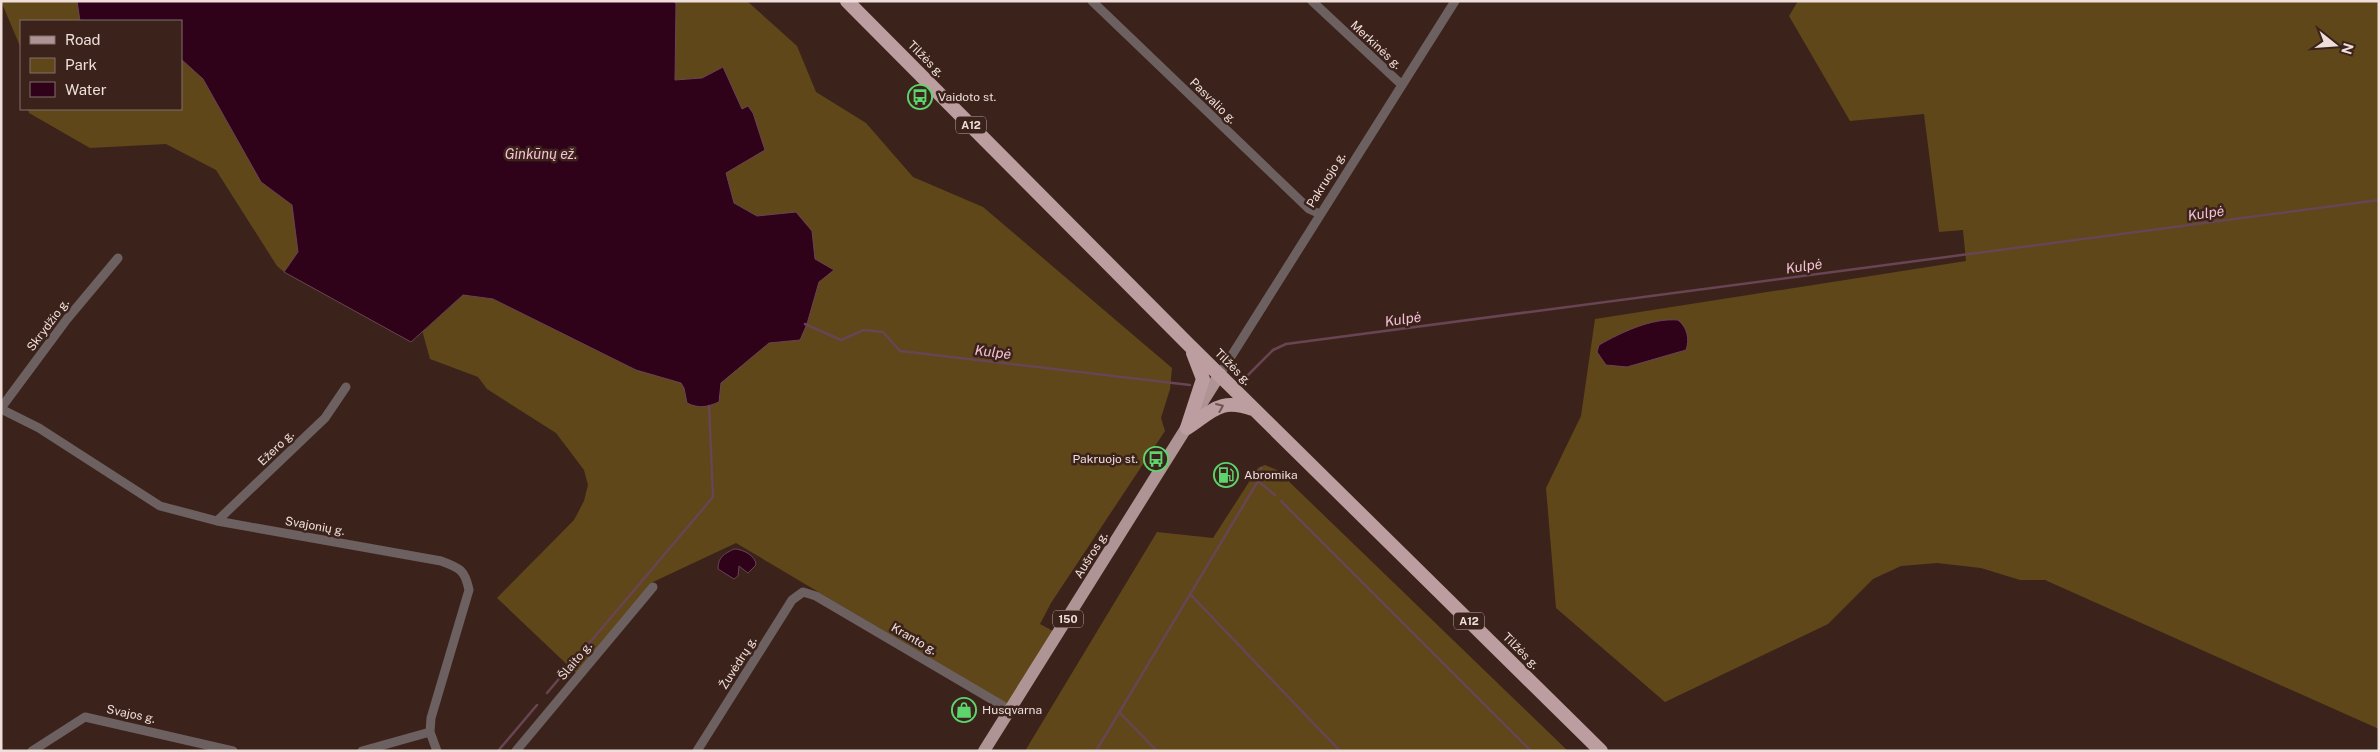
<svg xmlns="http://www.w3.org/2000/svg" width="2380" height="752" viewBox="0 0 2380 752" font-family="'Public Sans',sans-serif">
  <rect width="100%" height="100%" fill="#3b231c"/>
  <path fill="#5f471a" d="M1,1H77L80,21H21V59L20,46Z
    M674,1H747L797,46L816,92L866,123L913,177L983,207L1172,368L1170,389L1161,418L1165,431L1051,603L1040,624L1053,631L1009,705L736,543L653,582L576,673L497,598L574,520L584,501L588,485L584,470L556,433L487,389L478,377L430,359L422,330L426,329L463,295L493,299L636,370L681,383L684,388L687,403L719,391L720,383L769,343L800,340L807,324L819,282L834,270L815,259L812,231L796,213L757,216L734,203L726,173L742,109L723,67L702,78L675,80L676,4Z
    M1798,1H2379V729L2045,580H2020L1981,568L1937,563L1901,566L1873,579L1828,624L1665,702L1556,608L1546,488L1581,416L1595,319L1966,261L1963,230L1939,232L1924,114L1850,121L1789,16Z
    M181,59L203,79L261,182L292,205L298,252L284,272L277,266L216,170L166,144L90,148L29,113L28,109H181Z
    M1265,465L1277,470L1568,751H1025L1157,532L1213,538L1258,468Z"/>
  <path fill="#2f021a" stroke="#694453" d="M77,1H674L676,4L675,80L702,78L723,67L742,109L748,106L753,113L765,150L726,173L734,203L757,216L796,212L812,231L815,259L834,270L819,282L807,324L800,340L769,343L721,383L719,402C707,407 699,409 687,403L684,388L681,383L636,370L493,299L463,295L411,342L284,272L298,252L292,205L261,182L203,79L181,59V21H80Z
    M1678,320C1687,327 1690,339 1686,350L1627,367L1606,365L1597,352L1599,345C1622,332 1651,318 1678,320Z
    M734,549C743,549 756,556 756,565L748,573L739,566L738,576L734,579L718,569C718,557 724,554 734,549Z"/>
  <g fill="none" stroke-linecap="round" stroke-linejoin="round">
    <path stroke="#694453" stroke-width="2.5" d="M805,324L841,340L864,330L883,332L900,351L1190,385
      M1245,378L1273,350L1286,344L2379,200
      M1261,468L1258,481L1275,495
      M1281,501L1531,751
      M1190,594L1340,751
      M547,693L713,497L709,406
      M1120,713L1157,751
      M498,751L537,705
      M1096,751L1258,481"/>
    <path stroke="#6d6060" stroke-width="9" d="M1092,1L1309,209L1320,214
      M1312,1L1402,85
      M1220,374L1455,1
      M1,408L67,319L118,258
      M1,409L39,428L160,506L217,521L441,561C460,568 465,570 469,590L431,718L430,732L437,751
      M217,521L325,418L346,387
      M32,751L85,717L233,751
      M362,751L430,732
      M516,751L653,587
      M697,751L792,600L803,592L816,596L1010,710"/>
    <path stroke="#af9495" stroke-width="12" d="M984,751L1220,374"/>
    <path stroke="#bc9ea0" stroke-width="14" d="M847,1L1188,344L1601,751
      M1187,428L1203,379L1193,353
      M1187,428C1214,410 1220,398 1253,409"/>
  </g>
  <defs><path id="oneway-chevron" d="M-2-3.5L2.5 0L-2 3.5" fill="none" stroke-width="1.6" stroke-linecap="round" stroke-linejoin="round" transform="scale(1.25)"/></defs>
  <use stroke="#6f5451" href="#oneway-chevron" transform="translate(1220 407) rotate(-23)"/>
  <defs>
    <symbol id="bus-ring" viewBox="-11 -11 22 22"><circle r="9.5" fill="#3b231c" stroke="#5cd56d" stroke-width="1.5"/><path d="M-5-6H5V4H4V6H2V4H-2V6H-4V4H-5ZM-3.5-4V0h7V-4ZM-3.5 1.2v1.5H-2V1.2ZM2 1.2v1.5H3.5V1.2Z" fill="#5cd56d"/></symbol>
    <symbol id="fuel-ring" viewBox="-11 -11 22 22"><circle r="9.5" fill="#3b231c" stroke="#5cd56d" stroke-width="1.5"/><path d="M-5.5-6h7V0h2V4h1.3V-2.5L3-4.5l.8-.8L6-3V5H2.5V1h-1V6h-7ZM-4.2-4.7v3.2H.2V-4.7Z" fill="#5cd56d"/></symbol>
    <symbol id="shop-ring" viewBox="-11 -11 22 22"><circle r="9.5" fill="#3b231c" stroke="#5cd56d" stroke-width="1.5"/><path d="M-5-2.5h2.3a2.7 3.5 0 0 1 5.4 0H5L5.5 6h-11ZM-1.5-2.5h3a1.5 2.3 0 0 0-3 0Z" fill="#5cd56d"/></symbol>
  </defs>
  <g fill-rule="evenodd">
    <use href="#bus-ring" x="906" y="83" width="28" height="28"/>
    <use href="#bus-ring" x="1142" y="445" width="28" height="28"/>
    <use href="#fuel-ring" x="1212" y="461" width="28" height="28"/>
    <use href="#shop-ring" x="950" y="696" width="28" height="28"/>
  </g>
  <g text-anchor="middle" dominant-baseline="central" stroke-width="5" stroke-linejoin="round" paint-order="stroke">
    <g fill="#3b231c" stroke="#b9a6a0" stroke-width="1">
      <rect x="956" y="116.5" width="30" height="17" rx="4"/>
      <rect x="1053" y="610.5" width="30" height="17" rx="4"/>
      <rect x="1454" y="612.5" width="30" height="17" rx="4"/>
    </g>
    <g font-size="11" font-weight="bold" fill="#efded9">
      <text x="971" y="125">A12</text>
      <text x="1068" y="619">150</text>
      <text x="1469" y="621">A12</text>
    </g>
    <g font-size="12" fill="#efded9" stroke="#3b231c">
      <text transform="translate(1376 45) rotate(43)">Merkinės g.</text>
      <text transform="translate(926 59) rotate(45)">Tilžės g.</text>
      <text transform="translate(1213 101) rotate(44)">Pasvalio g.</text>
      <text transform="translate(1326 180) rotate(-58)">Pakruojo g.</text>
      <text transform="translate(48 325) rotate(-53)">Skrydžio g.</text>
      <text transform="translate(1233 367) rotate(45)">Tilžės g.</text>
      <text transform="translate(276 448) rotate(-44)">Ežero g.</text>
      <text transform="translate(315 526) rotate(10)">Svajonių g.</text>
      <text transform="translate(1091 555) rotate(-58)">Aušros g.</text>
      <text transform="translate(914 639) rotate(30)">Kranto g.</text>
      <text transform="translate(1521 651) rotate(45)">Tilžės g.</text>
      <text transform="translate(575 661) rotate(-50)">Šlaito g.</text>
      <text transform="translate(738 663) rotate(-58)">Žuvėdrų g.</text>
      <text transform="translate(131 714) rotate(12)">Svajos g.</text>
    </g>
    <g font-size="12" fill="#efded9" stroke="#3b231c" text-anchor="start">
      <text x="938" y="97">Vaidoto st.</text>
      <text x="1138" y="459" text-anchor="end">Pakruojo st.</text>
      <text x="1244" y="475">Abromika</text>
      <text x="982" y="710">Husqvarna</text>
    </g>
    <g font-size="14" font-style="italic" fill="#f4c0d4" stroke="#3b231c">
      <text x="541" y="154">Ginkūnų ež.</text>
      <text transform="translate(2206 213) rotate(-8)">Kulpė</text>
      <text transform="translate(1804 266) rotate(-8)">Kulpė</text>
      <text transform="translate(1403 319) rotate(-8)">Kulpė</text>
      <text transform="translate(993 352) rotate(7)">Kulpė</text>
    </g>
  </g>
  <rect width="2380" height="752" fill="none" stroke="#efded9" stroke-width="5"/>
  <rect x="20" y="20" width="162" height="90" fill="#3b231c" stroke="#836e68"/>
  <rect x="30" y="36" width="25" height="8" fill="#af9495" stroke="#836e68"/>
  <text x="65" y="45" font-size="15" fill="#efded9">Road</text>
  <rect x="30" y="58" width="25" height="15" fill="#5f471a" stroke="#836e68"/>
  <text x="65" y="70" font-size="15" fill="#efded9">Park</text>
  <rect x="30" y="82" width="25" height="15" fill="#2f021a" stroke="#836e68"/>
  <text x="65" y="95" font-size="15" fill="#efded9">Water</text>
  <g transform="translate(2335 45) rotate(107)" stroke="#3b231c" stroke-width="4" paint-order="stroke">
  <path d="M0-4L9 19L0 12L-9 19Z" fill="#efded9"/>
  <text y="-8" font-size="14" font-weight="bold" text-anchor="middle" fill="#efded9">N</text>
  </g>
</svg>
